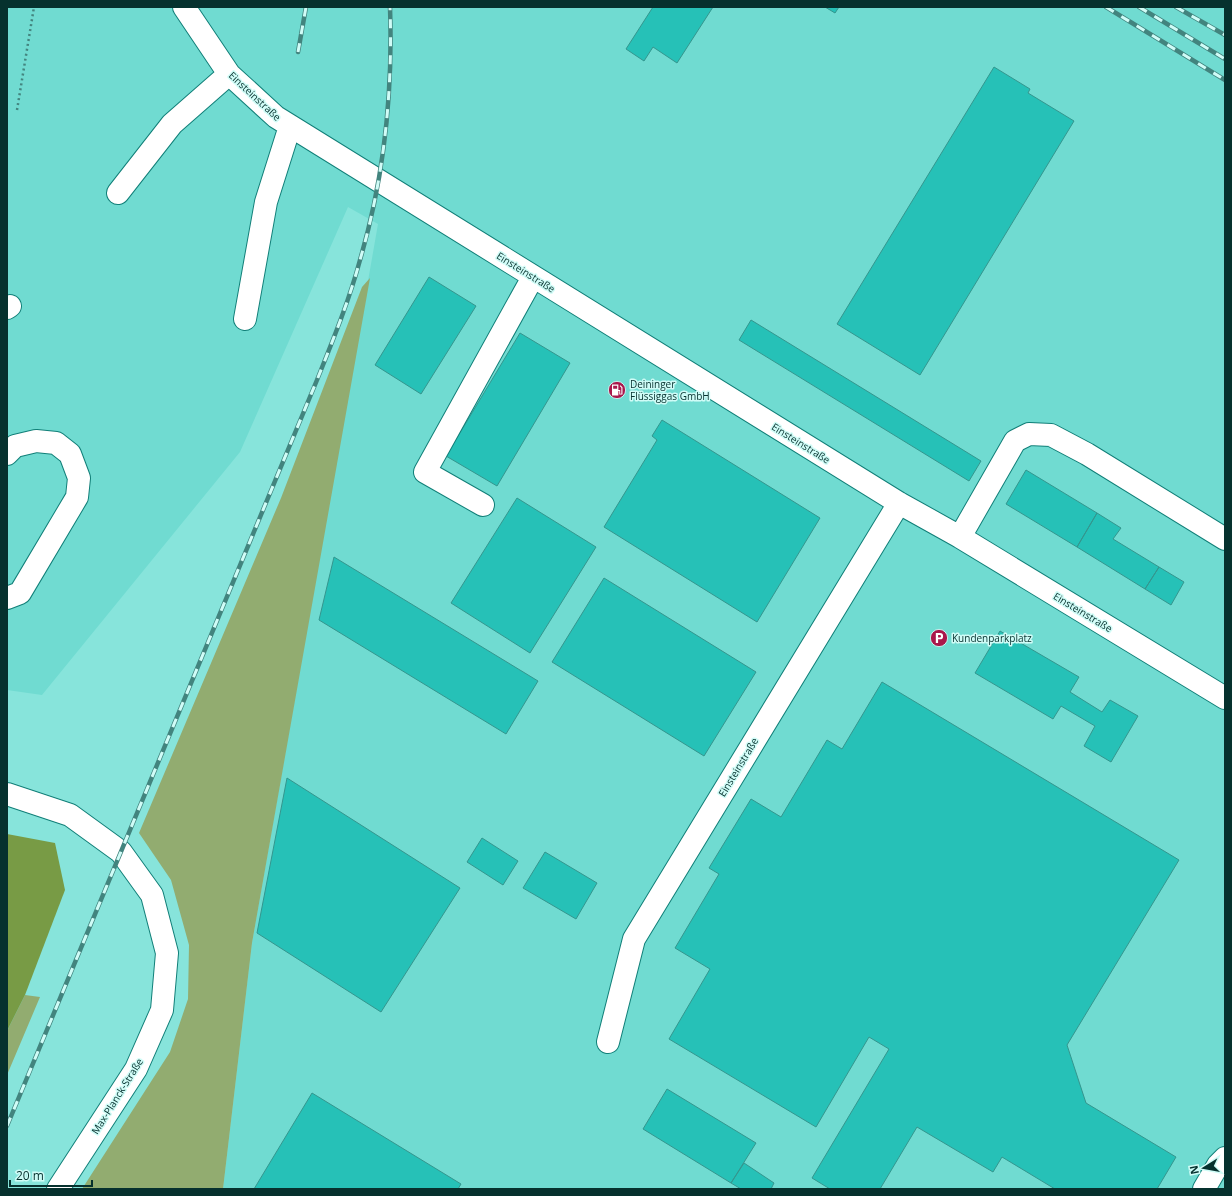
<svg xmlns="http://www.w3.org/2000/svg" width="1232" height="1196" viewBox="0 0 1232 1196" font-family="'Open Sans',sans-serif">
  <rect width="100%" height="100%" fill="#87e4db"/>
  <path fill="#70dbd1" d="M7,7H1225V1189H223L252,943L378,224L348,207L240,452L42,695L7,690Z"/>
  <path fill="#92ac70" d="M370,278L252,943L223,1189H82L170,1052L188,999L189,945L171,880L139,833L281,498L362,287Z
    M25,995L40,997L7,1075V1031Z"/>
  <path fill="#789b45" d="M7,834L55,843L65,890L25,995L7,1031Z"/>
  <path fill="#26c1b7" stroke="#34968e" d="M653,7H713L677,63L653,47L644,61L626,49Z
    M825,7H839L835,13Z
    M994,67L1030,89L1028,93L1074,121L920,375L837,324Z
    M429,277L476,306L421,394L375,365Z
    M751,320L981,461L969,481L739,340Z
    M520,333L570,363L497,486L446,456Z
    M662,420L820,518L757,622L604,527L657,440L652,436Z
    M1026,470L1097,513L1077,547L1006,504Z
    M517,498L596,547L530,653L451,603Z
    M1097,513L1121,528L1113,539L1159,567L1145,589L1077,547Z
    M334,557L538,681L506,734L319,620Z
    M1159,567L1184,582L1171,605L1145,589Z
    M604,578L756,672L704,756L552,662Z
    M1000,631L1079,677L1070,692L1102,712L1110,700L1138,716L1111,762L1084,746L1095,726L1061,706L1053,719L975,673Z
    M882,682L1179,860L1067,1045L1086,1103L1176,1157L1157,1189H1055L1002,1157L993,1172L917,1127L880,1189H830L812,1178L889,1049L869,1037L816,1127L669,1039L710,969L675,948L719,874L709,868L751,799L781,817L827,740L842,749Z
    M287,778L460,888L381,1012L257,933Z
    M482,838L518,861L503,885L467,862Z
    M545,852L597,883L576,919L523,888Z
    M667,1089L756,1143L731,1183L643,1129Z
    M312,1093L461,1184L458,1189H254Z
    M744,1163L774,1183L771,1189H741L731,1183Z"/>
  <g fill="none" stroke-linecap="round" stroke-linejoin="round">
    <defs>
      <path id="minor" d="M184,7L229,74L276,117L899,503L960,537L1225,698
        M118,193L172,124L229,74
        M7,308L10,306
        M245,319L266,202L290,126
        M7,454L15,446L36,441L56,443L70,454L79,478L77,497L20,593L7,598
        M483,505L425,472L533,277
        M960,537L1015,441L1029,434L1051,435L1087,454L1225,539
        M7,794L70,815L121,852L152,895L167,953L162,1010L136,1069L58,1189
        M608,1042L634,939L899,503
        M1204,1189L1218,1165L1225,1158"/>
    </defs>
    <use href="#minor" stroke="#117f78" stroke-width="24"/>
    <path stroke="#43857f" stroke-width="2.5" stroke-dasharray="2 3" stroke-linecap="butt" d="M17,110L34,7"/>
    <use href="#minor" stroke="#fff" stroke-width="22"/>
    <defs>
      <path id="rail" d="M1106,7L1225,80
        M1139,7L1225,59
        M1176,7L1225,35
        M298,52L306,7
        M7,1126L317,380C333,340 349,301 360,260C384,178 393,92 390,7"/>
    </defs>
    <use href="#rail" stroke="#42847e" stroke-width="4.5"/>
    <use href="#rail" stroke="#d0fcf7" stroke-width="3" stroke-dasharray="9" stroke-linecap="butt"/>
  </g>
  <defs>
    <symbol id="fuel-disc" viewBox="-11 -11 22 22"><circle r="9.5" fill="#aa174b" stroke="#d0fcf7"/><path d="M-5.5-6h7V0h2V4h1.3V-2.5L3-4.5l.8-.8L6-3V5H2.5V1h-1V6h-7ZM-4.2-4.7v3.2H.2V-4.7Z" fill="#fff"/></symbol>
    <symbol id="parking-disc" viewBox="-11 -11 22 22"><circle r="9.5" fill="#aa174b" stroke="#d0fcf7"/><path d="M-3.5-5.5H1a3.5 3.5 0 0 1 0 7H-1V5.5H-3.5ZM-1-3.4V-.6H.8a1.4 1.4 0 0 0 0-2.8Z" fill="#fff"/></symbol>
  </defs>
  <g fill-rule="evenodd">
    <use href="#fuel-disc" x="607" y="380" width="20" height="20"/>
    <use href="#parking-disc" x="929" y="628" width="20" height="20"/>
  </g>
  <g text-anchor="middle" dominant-baseline="central" stroke-width="3" stroke-linejoin="round" paint-order="stroke">
    <g font-size="10" fill="#06312e" stroke="#d0fcf7">
      <text transform="translate(255 96) rotate(43)">Einsteinstraße</text>
      <text transform="translate(526 272) rotate(32)">Einsteinstraße</text>
      <text transform="translate(801 443) rotate(32)">Einsteinstraße</text>
      <text transform="translate(1083 612) rotate(31)">Einsteinstraße</text>
      <text transform="translate(738 767) rotate(-59)">Einsteinstraße</text>
      <text transform="translate(117 1096) rotate(-58)">Max-Planck-Straße</text>
    </g>
    <g font-size="10" fill="#06312e" stroke="#d0fcf7" text-anchor="start">
      <text x="630" y="384">Deininger<tspan x="630" dy="12">Flüssiggas GmbH</tspan></text>
      <text x="952" y="638">Kundenparkplatz</text>
    </g>
  </g>
  <rect width="1232" height="1196" fill="none" stroke="#06312e" stroke-width="16"/>
  <g transform="translate(1204 1168) rotate(259)" stroke="#d0fcf7" stroke-width="3" paint-order="stroke">
  <path d="M0-3L7 15L0 10L-7 15Z" fill="#06312e"/>
  <text y="-6" font-size="11" font-weight="bold" text-anchor="middle" fill="#06312e">N</text>
  </g>
  <path d="M10 1180v6h82v-6" fill="none" stroke="#06312e" stroke-width="2"/>
  <text x="16" y="1180" font-size="12" fill="#06312e" stroke="#d0fcf7" stroke-width="3" paint-order="stroke">20 m</text>
</svg>
